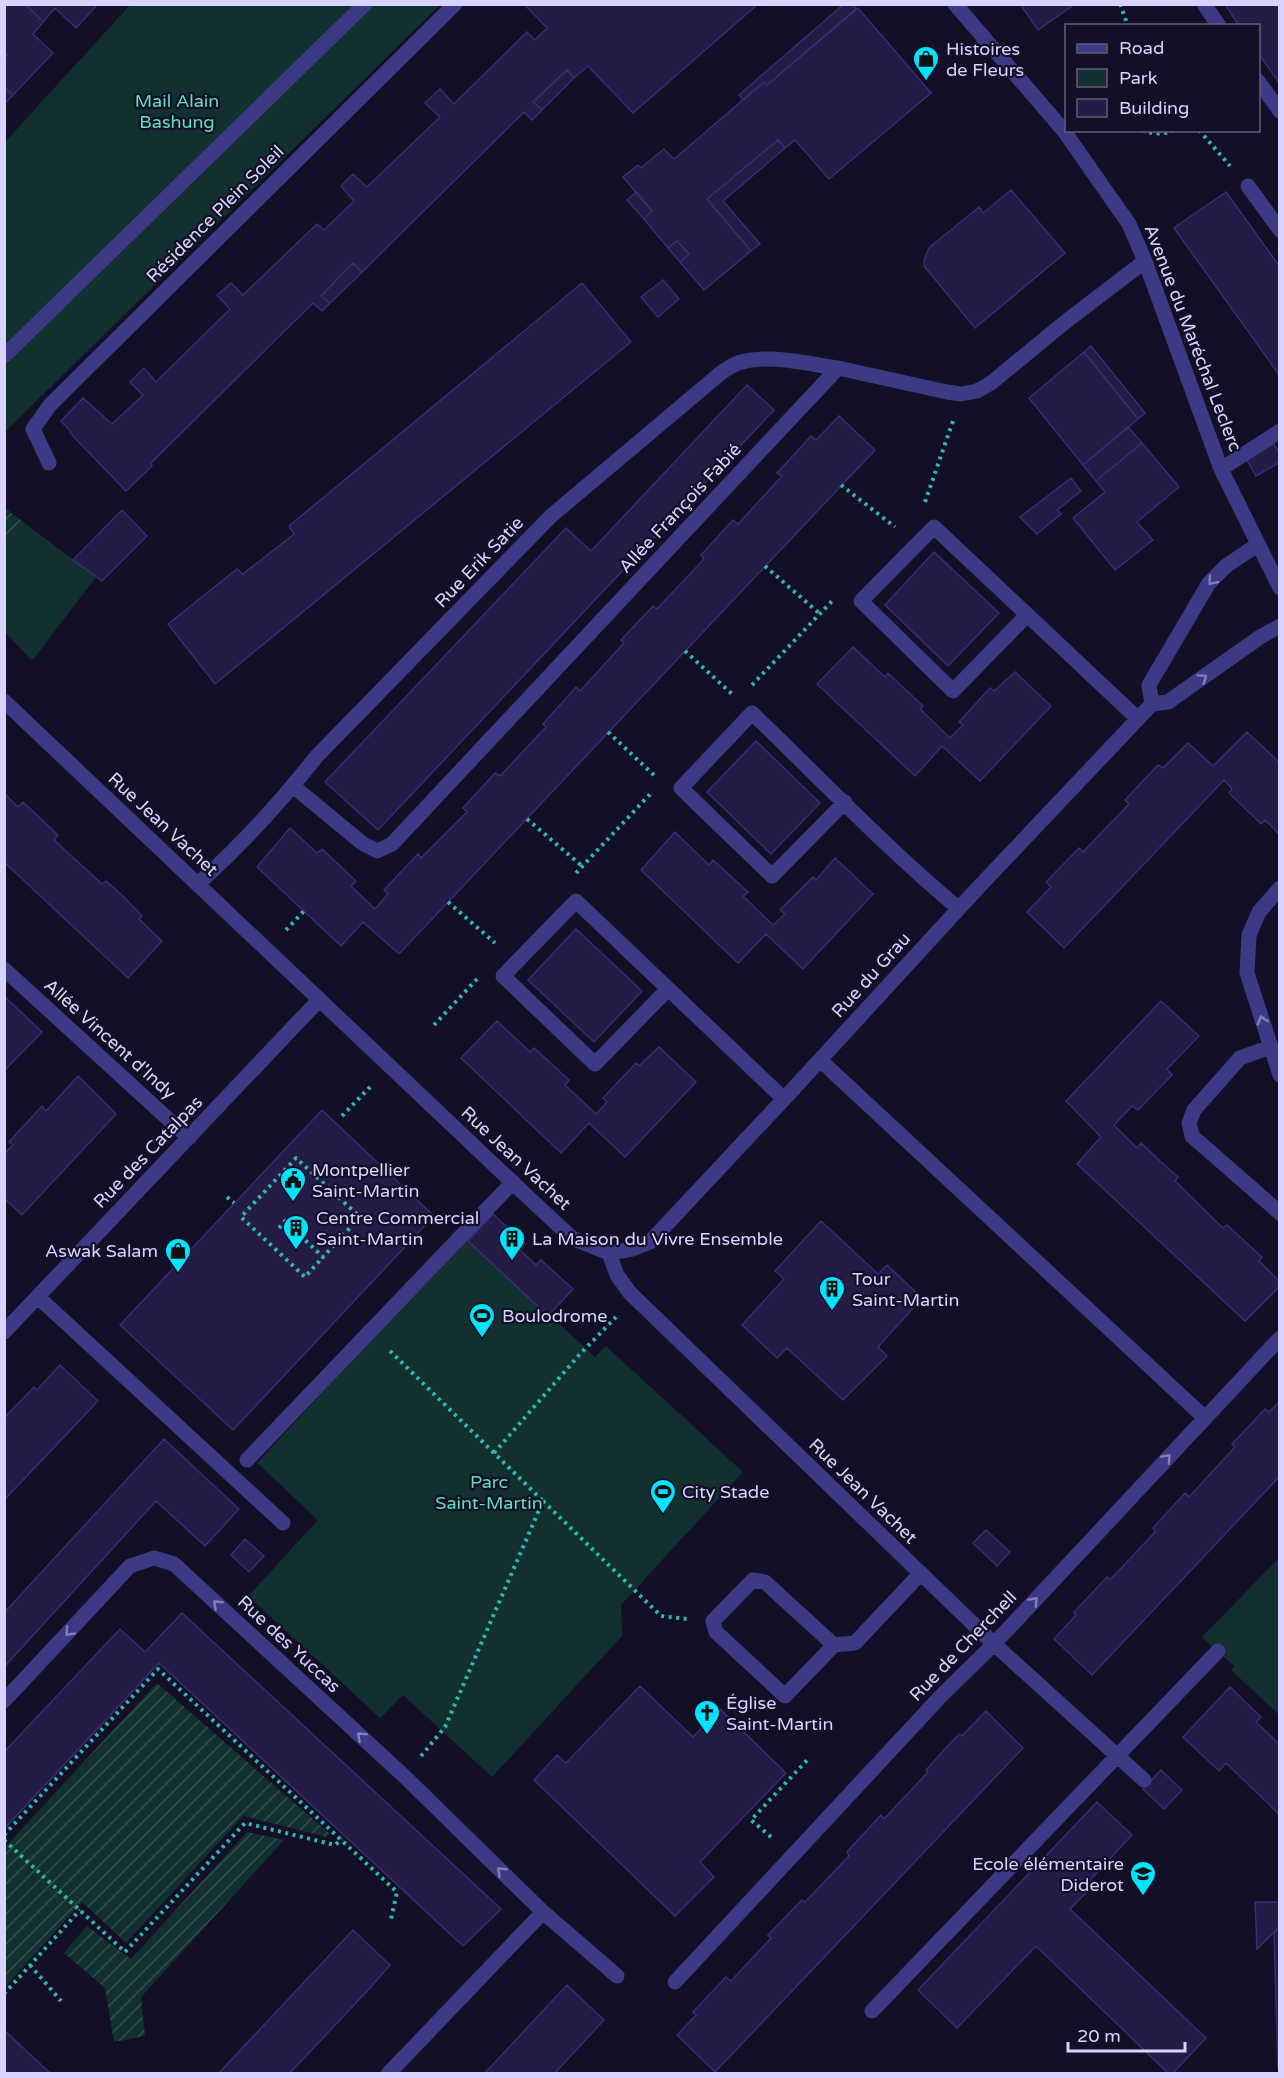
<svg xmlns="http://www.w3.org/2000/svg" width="1284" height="2078" viewBox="0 0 1284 2078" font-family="'Varela Round',sans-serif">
  <defs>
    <pattern id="garden-furrows" width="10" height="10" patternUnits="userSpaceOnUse" patternTransform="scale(1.5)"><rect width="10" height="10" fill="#12302f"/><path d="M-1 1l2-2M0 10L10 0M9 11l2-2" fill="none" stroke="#344d4e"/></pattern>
  </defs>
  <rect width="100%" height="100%" fill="#130f26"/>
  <path fill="#12302f" d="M130,5H440L5,432L4,143Z
    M26,524L96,577L32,661L5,632V548Z
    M466,1237L595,1357L606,1346L743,1472L621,1605L622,1636L492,1777L403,1695L380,1718L248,1596L318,1520L257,1463Z
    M1279,1558V1715L1231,1670L1234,1666L1202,1637Z"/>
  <path fill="url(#garden-furrows)" d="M5,508L26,524L5,548Z
    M157,1683L330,1834L326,1837L243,1816L126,1943L82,1902L5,1987V1847Z
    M247,1832L284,1840L141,1997L145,2036L114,2042L105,1988L64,1953L87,1926L131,1959Z"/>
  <path fill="#241b47" stroke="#3b2d73" stroke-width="1.5" d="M4,4H25L43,22L33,34L53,53L13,95L4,87V58L7,55L4,52Z
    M25,4H98L76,28L55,8L43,22Z
    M524,4H758L633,113L588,66L574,78L567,70L533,102L542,110L532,120L524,112L362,272L353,263L321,296L330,303L322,311L313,303L151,463L152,466L126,491L70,433L71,432L61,421L83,398L112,424L143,395L130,382L144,368L156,382L230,309L217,295L231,283L243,295L317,224L324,230L354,201L341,186L353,174L367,187L440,117L425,103L440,89L454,104L527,32L535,40L547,28Z
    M844,4H853L856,9L767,85L764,82L743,100L739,95Z
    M1020,4H1075L1038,30Z
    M1225,4H1280V84L1258,53V26H1239Z
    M858,8L931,93L829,179L795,140L785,148L778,140L707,199L751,251L704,290L680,262L689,254L677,241L668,248L644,219L652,211L623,177L638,165L641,168L664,149L674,159L764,82L767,85Z
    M567,70L574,78L542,110L533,102Z
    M4,87L13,95L4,104Z
    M778,140L785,148L723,201L760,244L751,251L707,199Z
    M1011,190L1065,253L975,328L924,266V260L929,248L979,207L983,213Z
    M636,192L652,211L644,219L627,200Z
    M1226,192L1280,267V376L1174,228Z
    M677,241L689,254L680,262L668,248Z
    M353,263L362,272L330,303L321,296Z
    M663,280L679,299L658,317L641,297Z
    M582,283L631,342L215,684L168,624L237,569L243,574L294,534L289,526Z
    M1091,346L1145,413L1138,419L1084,352Z
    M1084,352L1138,419L1083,465L1029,398Z
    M747,385L774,410L378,830L325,782L566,528L591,551Z
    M839,416L875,450L399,954L363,922L341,946L257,867L290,828L317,853L322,849L356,881L351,886L375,909L388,894L384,890L418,854L421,858L467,812L463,808L495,773L500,776L546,727L543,724L576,687L580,691L624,643L621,640L653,606L657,609L704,559L701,555L733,520L738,524L782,476L777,473L811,436L816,440Z
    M1128,427L1142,443L1096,481L1083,465Z
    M1142,443L1179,487L1137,522L1153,540L1115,570L1073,518L1105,492L1096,481Z
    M1273,443L1280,453V462L1256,476L1247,460Z
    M1071,478L1081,491L1057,510L1061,514L1037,534L1020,517Z
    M122,510L147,536L102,581L73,560Z
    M934,552L999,613L948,666L885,605Z
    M853,647L885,677L888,673L923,706L920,709L950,738L963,725L959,722L990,688L994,691L1015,672L1051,706L980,781L942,746L915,776L817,684Z
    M1247,732L1280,763V835L1265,820L1261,824L1229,793L1232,789L1224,780L1064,948L1027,912L1051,887L1046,882L1079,848L1083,852L1129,804L1125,800L1158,765L1163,768L1188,743L1213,766Z
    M756,741L820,803L771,854L707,792Z
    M4,793L18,807L23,802L58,835L54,840L102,884L106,881L124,897L142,916L139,919L162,941L128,978L4,862Z
    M675,832L709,865L713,860L748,892L743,896L773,925L785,914L780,910L813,877L816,880L835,858L873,894L803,969L766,934L738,963L641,870Z
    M576,929L642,991L594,1042L528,980Z
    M4,996L42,1032L4,1071Z
    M1161,1001L1199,1036L1167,1069L1172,1075L1138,1110L1132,1106L1114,1125L1137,1148L1141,1143L1160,1161L1178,1177L1175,1181L1223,1228L1227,1225L1262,1257L1259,1261L1280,1282V1286L1245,1321L1077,1164L1101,1137L1066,1101Z
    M497,1021L530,1052L534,1048L569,1080L565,1085L596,1114L607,1102L603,1098L636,1063L639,1066L659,1047L696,1082L625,1157L589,1123L561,1153L461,1058Z
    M78,1076L116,1114L22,1215L4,1198V1154L13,1145L9,1142L42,1106L46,1111Z
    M322,1110L434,1216L233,1430L120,1325Z
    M493,1214L525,1244L520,1250L536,1265L541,1260L573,1289L548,1316L468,1241Z
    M821,1221L878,1274L887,1265L922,1298L878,1347L887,1356L843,1400L787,1348L777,1358L742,1325L784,1279L775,1271Z
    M60,1365L98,1401L4,1500V1418L34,1387L37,1390Z
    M1280,1401V1476L1092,1675L1054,1639L1076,1615L1074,1612L1107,1577L1110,1580L1155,1532L1153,1528L1185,1493L1189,1497L1235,1447L1232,1444L1251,1424L1265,1409L1269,1412Z
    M164,1439L239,1509L205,1546L156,1501L4,1667V1613Z
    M986,1530L1010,1552L997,1566L973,1543Z
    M245,1539L264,1556L249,1572L231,1555Z
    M182,1613L501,1909L463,1946L159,1663L4,1829V1752L120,1629L145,1652Z
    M640,1686L693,1737L720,1709L786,1773L700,1862L714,1877L675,1916L534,1780L557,1755L566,1763Z
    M1230,1687L1261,1717L1256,1722L1280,1745V1815L1226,1763L1219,1771L1183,1737Z
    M986,1711L1023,1748L715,2072L677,2035L696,2015L693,2012L726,1977L731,1981L771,1938L768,1935L802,1900L805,1902L849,1856L847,1852L881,1815L884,1819L928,1772L926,1770L945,1749L959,1734L962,1736Z
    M1161,1770L1182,1790L1164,1809L1143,1789Z
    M1097,1802L1132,1835L1090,1880L1094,1885L1070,1909L1206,2038L1172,2074H1169L1036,1946L957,2028L918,1990Z
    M1255,1902H1280V1926L1257,1949Z
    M1280,1926V2066L1278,2067L1274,1933Z
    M353,1930L390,1965L369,1989L289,2074H218Z
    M567,1985L604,2020L554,2074H484Z
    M4,2030L51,2074H4Z"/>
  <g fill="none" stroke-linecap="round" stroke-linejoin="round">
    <path stroke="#2fb8b0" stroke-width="4" stroke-dasharray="3 4.5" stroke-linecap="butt" d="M1120,4L1128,26
      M1142,130C1153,134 1163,135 1174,130
      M1199,130L1230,166
      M841,485L895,527
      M925,502L953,421
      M765,566L820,614
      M685,651L732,694
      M752,685L834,599
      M608,732L656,777
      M527,819L582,866
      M576,873L653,791
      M448,902L495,943
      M286,930L304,911
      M434,1025L477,979
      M342,1116L370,1087
      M227,1197L234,1203
      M279,1228L285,1221L323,1257L360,1217L296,1158L241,1217L305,1277L323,1257
      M390,1351L494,1453
      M543,1501L661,1616L687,1619
      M421,1756L445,1727L543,1501L494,1453L580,1354L616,1317
      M4,1835L158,1669L397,1892L391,1919
      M771,1837L751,1820L810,1757
      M4,1840L125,1952L245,1823L335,1845L342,1839
      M30,1965L61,2001
      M4,1994L80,1910"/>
    <path stroke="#3d3a85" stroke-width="15" d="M955,4L1064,131L1129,224L1145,261L1221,469L1280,588
      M1204,4L1219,26
      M1258,81L1280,111
      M1248,186L1280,230
      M4,356L365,4
      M49,463L33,429L50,405L455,4
      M1221,469L1280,431
      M1026,616L953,691L861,601L934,527L1137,718
      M4,701L529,1198L572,1238L609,1253L617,1275L630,1293L994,1644L1144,1780
      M1152,704L1149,685L1209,583L1226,566L1257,545
      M293,786L362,843L377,851L392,844L838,368L947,392L961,394L977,391L991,383L1064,323L1145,261
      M845,802L772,876L681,788L752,713C820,778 886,848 958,908
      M198,884C241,845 280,803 316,757L551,516L722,372C727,369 733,365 738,363C770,353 807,364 838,368
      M1280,888L1259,912L1249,935L1247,973L1280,1075
      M4,969L189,1138
      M668,989L595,1064L503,976L576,901L784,1099
      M1270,1047L1240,1058L1194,1110L1189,1123L1192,1136L1280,1213
      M820,1060L1205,1418
      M609,1253L632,1249L650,1242L784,1099L975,891L1152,704L1168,702L1260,637L1280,626
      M38,1297L283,1523
      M4,1332L319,1000
      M247,1460L513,1182
      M753,1580L765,1582L834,1645L785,1696L716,1632L713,1621Z
      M834,1645L855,1643L921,1573
      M4,1701L130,1566L154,1558L174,1564L404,1776L543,1912L617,1976
      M675,1982L941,1696L994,1644L1280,1338
      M872,2011L1218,1651
      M388,2074L543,1912"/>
  </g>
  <defs><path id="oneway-chevron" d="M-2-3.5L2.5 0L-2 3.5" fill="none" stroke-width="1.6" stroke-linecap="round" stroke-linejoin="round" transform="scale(1.5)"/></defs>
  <g stroke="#837fbc">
    <use href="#oneway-chevron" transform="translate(1212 581) rotate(130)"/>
    <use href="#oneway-chevron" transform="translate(1203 678) rotate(-35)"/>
    <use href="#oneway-chevron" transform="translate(1262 1020) rotate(-107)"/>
    <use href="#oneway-chevron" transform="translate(1167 1458) rotate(-47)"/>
    <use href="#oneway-chevron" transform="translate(1034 1601) rotate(-47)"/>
    <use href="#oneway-chevron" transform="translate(217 1604) rotate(-137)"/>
    <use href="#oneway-chevron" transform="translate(69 1632) rotate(133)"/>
    <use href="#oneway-chevron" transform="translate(361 1736) rotate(-137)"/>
    <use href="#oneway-chevron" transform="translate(501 1871) rotate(-136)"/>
  </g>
  <defs>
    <symbol id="shop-pin" viewBox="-11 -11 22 30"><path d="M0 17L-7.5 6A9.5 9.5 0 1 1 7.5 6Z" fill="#00e5ff" stroke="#130f26"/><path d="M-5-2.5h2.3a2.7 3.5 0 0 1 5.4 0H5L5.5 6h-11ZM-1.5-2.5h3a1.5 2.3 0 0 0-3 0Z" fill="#111"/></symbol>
    <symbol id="civic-pin" viewBox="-11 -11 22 30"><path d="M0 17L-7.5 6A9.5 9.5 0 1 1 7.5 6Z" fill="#00e5ff" stroke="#130f26"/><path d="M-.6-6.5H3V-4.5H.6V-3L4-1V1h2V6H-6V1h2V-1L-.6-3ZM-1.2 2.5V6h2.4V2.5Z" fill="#111"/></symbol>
    <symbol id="building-pin" viewBox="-11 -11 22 30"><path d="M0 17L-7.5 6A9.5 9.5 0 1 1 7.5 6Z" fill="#00e5ff" stroke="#130f26"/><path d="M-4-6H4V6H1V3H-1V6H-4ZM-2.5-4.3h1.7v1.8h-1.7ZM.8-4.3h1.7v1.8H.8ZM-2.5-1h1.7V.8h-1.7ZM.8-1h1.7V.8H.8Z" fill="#111"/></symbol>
    <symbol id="stadium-pin" viewBox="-11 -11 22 30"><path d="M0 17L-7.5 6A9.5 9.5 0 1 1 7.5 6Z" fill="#00e5ff" stroke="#130f26"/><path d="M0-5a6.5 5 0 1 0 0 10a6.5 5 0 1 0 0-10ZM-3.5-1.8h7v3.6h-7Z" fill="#111"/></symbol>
    <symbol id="church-pin" viewBox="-11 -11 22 30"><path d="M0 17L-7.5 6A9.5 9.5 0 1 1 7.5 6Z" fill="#00e5ff" stroke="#130f26"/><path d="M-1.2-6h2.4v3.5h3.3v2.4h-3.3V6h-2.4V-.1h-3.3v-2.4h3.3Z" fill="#111"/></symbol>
    <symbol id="school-pin" viewBox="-11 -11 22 30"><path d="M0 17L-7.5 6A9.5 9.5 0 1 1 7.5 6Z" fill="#00e5ff" stroke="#130f26"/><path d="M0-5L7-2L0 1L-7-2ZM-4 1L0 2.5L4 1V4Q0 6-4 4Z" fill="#111"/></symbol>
  </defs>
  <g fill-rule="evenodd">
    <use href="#shop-pin" x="911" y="44" width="30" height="40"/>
    <use href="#civic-pin" x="278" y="1165" width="30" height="40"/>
    <use href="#building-pin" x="281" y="1213" width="30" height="40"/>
    <use href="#building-pin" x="497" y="1224" width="30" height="40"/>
    <use href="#shop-pin" x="163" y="1236" width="30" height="40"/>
    <use href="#building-pin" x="817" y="1274" width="30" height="40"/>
    <use href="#stadium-pin" x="467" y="1301" width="30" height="40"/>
    <use href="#stadium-pin" x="648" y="1477" width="30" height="40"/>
    <use href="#church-pin" x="692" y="1698" width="30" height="40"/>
    <use href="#school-pin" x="1128" y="1859" width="30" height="40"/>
  </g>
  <g text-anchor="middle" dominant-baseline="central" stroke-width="4.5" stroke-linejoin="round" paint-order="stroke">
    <g font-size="18" fill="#d9d4ff" stroke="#130f26" text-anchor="start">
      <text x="946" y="49">Histoires<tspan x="946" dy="21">de Fleurs</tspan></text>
      <text x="312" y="1170">Montpellier<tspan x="312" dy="21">Saint-Martin</tspan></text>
      <text x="316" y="1218">Centre Commercial<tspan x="316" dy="21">Saint-Martin</tspan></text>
      <text x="532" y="1239">La Maison du Vivre Ensemble</text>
      <text x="158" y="1251" text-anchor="end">Aswak Salam</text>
      <text x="852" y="1279">Tour<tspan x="852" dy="21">Saint-Martin</tspan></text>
      <text x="502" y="1316">Boulodrome</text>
      <text x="682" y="1492">City Stade</text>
      <text x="726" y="1703">Église<tspan x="726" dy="21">Saint-Martin</tspan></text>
      <text x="1124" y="1864" text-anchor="end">Ecole élémentaire<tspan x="1124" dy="21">Diderot</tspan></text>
    </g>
    <g font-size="18" fill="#5fe0c0" stroke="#130f26">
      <text x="177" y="101">Mail Alain<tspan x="177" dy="21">Bashung</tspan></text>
      <text x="489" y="1482">Parc<tspan x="489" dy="21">Saint-Martin</tspan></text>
    </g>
    <g font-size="18" fill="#d9d4ff" stroke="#130f26">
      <text transform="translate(215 214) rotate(-45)">Résidence Plein Soleil</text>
      <text transform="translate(1193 338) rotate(69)">Avenue du Maréchal Leclerc</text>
      <text transform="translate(680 508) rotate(-47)">Allée François Fabié</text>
      <text transform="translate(479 562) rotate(-46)">Rue Erik Satie</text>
      <text transform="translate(163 824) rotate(43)">Rue Jean Vachet</text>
      <text transform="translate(871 975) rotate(-48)">Rue du Grau</text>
      <text transform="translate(110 1039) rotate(42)">Allée Vincent d'Indy</text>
      <text transform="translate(148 1152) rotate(-46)">Rue des Catalpas</text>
      <text transform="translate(516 1158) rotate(43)">Rue Jean Vachet</text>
      <text transform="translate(863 1491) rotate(44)">Rue Jean Vachet</text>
      <text transform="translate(289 1644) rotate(43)">Rue des Yuccas</text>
      <text transform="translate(963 1646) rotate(-46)">Rue de Cherchell</text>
    </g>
  </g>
  <rect width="1284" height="2078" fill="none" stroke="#d9d4ff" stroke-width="12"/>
  <rect x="1065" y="24" width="195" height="108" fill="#130f26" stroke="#625e7d" stroke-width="1.5"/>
  <rect x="1077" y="44" width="30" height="9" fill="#3d3a85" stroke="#625e7d" stroke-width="1.5"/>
  <text x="1119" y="54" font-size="18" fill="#d9d4ff">Road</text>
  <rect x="1077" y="69" width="30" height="18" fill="#12302f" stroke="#625e7d" stroke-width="1.5"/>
  <text x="1119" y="84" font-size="18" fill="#d9d4ff">Park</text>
  <rect x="1077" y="99" width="30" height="18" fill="#241b47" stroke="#625e7d" stroke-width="1.5"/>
  <text x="1119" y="114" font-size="18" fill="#d9d4ff">Building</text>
  <path d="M1068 2042v9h117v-9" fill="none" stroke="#d9d4ff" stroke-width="3"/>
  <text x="1077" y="2042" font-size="18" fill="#d9d4ff" stroke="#130f26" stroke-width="4.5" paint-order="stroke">20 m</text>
</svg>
